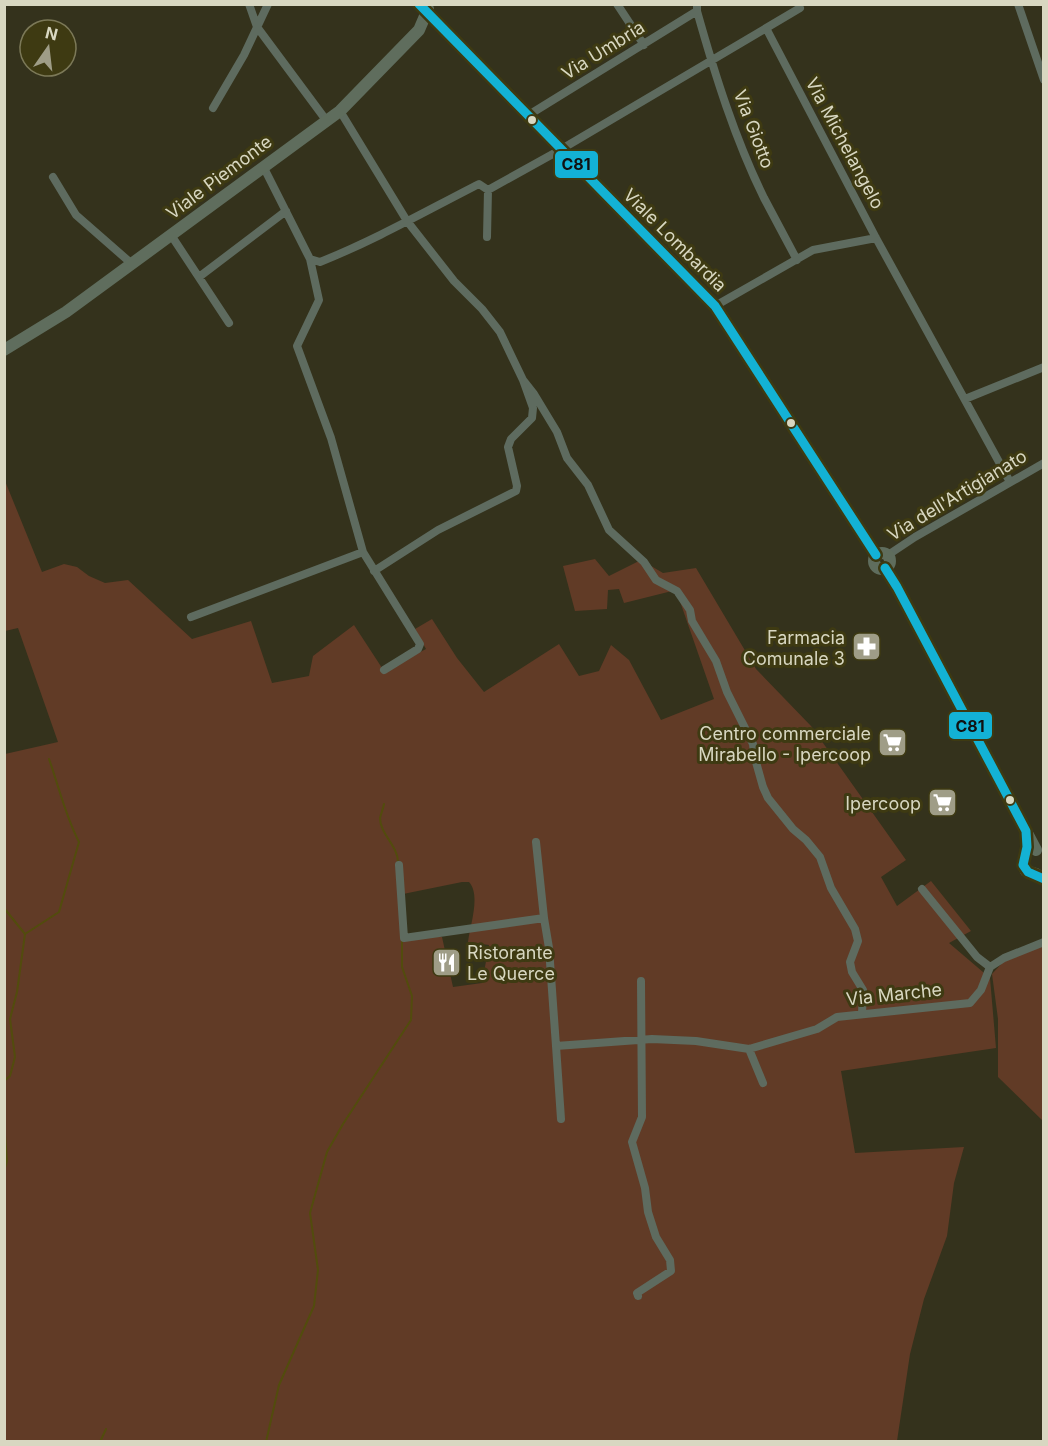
<svg xmlns="http://www.w3.org/2000/svg" width="1048" height="1446" viewBox="0 0 1048 1446" font-family="Inter,sans-serif">
  <rect width="100%" height="100%" fill="#34321c"/>
  <path fill="#613b26" fill-rule="evenodd" d="M5,481L42,572L64,564L77,567L89,576L105,583L128,580L192,639L251,621L272,683L309,676L313,656L354,625L384,671L426,649L415,629L432,619L457,658L484,692L559,644L579,676L599,671L611,645L629,660L661,720L714,699L676,590L624,603L619,589L608,590L607,609L575,611L563,566L595,559L609,576L641,560L663,573L696,568L756,669L811,726L906,860L881,877L897,906L931,881L971,931L949,943L990,978L996,1048L841,1071L855,1153L964,1147L954,1183L947,1236L924,1299L910,1354L897,1441H5V754L58,742L18,628L5,631ZM462,882H469C481,895 470,925 468,942L489,945L482,983L453,987L442,937L405,935L403,894Z
    M1043,945V1121L998,1077V1019L992,974L1003,962Z"/>
  <g fill="none" stroke-linecap="round" stroke-linejoin="round">
    <path stroke="#524c0d" stroke-width="2" d="M384,804C383,809 381,814 380,818C380,834 398,846 398,862
      M4,908L25,934L17,992L10,1019L15,1057L10,1076L4,1081
      M25,934L59,912L79,842C65,815 59,787 49,759
      M4,1123L7,1161L4,1171
      M100,1442L106,1429
      M266,1442L279,1385L314,1306L318,1270L310,1213L327,1152L343,1124L411,1020L412,996L402,967V940"/>
    <path stroke="#5e6b5f" stroke-width="8" d="M249,4L257,27L326,120
      M617,4L644,45
      M697,4V11C715,75 735,139 764,198C775,219 786,239 797,260
      M1018,4L1044,80
      M766,28L876,238L1010,482
      M213,108L244,55L268,4
      M340,111L407,221L454,281L482,309L500,332L523,380L533,408L532,418L511,439L508,447L517,486L516,491L438,530L374,571
      M527,116L697,11
      M263,166L310,259L320,262C375,240 426,211 479,184L488,190L560,150L800,8
      M53,177L76,215L132,264
      M171,235L229,323
      M487,237L488,190
      M310,259L319,300L297,346L331,438L363,552L420,644L418,649L384,670
      M199,277L286,211
      M715,306L813,250L876,238
      M523,380L534,394L557,432L567,458L588,485L609,530L644,562L656,580L677,591L690,610L692,621L716,661L727,692L753,744L754,755L763,787L768,798L793,829L806,840L820,857L831,888L855,929L858,941L850,962L852,972L863,990L862,1014
      M965,399L1044,367
      M888,555L915,537L1044,463
      M191,617L363,552
      M536,842L544,918
      M399,865L404,938L544,918L549,948L556,1046L652,1039L696,1041L749,1049L817,1029L837,1017L970,1003L981,990L990,967L1004,958L1044,942
      M922,889L977,957L990,967
      M556,1046L561,1119
      M749,1049L763,1083
      M638,1296L637,1293L671,1271L670,1260L656,1237L648,1212L645,1188L632,1142L642,1117L641,981"/>
    <path stroke="#5f6d5d" stroke-width="12" d="M419,4L715,306L876,555
      M4,350L66,312L340,111L419,30L428,9
      M874 561a8 8 0 1 1 16 0a8 8 0 1 1-16 0Z
      M885,568L897,587L1036,850
      M1026,836L1027,844L1023,865L1026,871L1036,874L1044,879"/>
    <defs>
      <path id="bus-1" d="M419,4L715,306L876,555
        M885,568L897,587L1026,831L1027,847L1023,865L1028,872L1044,879"/>
    </defs>
    <use href="#bus-1" stroke="#3e3a12" stroke-width="14"/>
    <use href="#bus-1" stroke="#13b2d5" stroke-width="9"/>
  </g>
  <defs>
    <symbol id="pharmacy-square" viewBox="-11 -11 22 22"><rect x="-9" y="-9" width="18" height="18" rx="4" fill="#9f9d87" stroke="#3e3a12"/><path d="M-2-6h4v4h4v4h-4v4h-4v-4h-4v-4h4Z" fill="#fff"/></symbol>
    <symbol id="supermarket-square" viewBox="-11 -11 22 22"><rect x="-9" y="-9" width="18" height="18" rx="4" fill="#9f9d87" stroke="#3e3a12"/><path d="M-6-5.5h2.5l.6 2H6L4.5 2H-2.5L-4.4-4H-6ZM-1.5 3.2a1.3 1.3 0 1 0 .1 0ZM3 3.2a1.3 1.3 0 1 0 .1 0Z" fill="#fff"/></symbol>
    <symbol id="restaurant-square" viewBox="-11 -11 22 22"><rect x="-9" y="-9" width="18" height="18" rx="4" fill="#9f9d87" stroke="#3e3a12"/><path d="M-5-6h1v4h1v-4h1v4h1v-4h1v5L-1.5 .5V6h-2V.5L-5-1ZM5-6V6H3V1.5H1.5Q1.5-4 5-6Z" fill="#fff"/></symbol>
  </defs>
  <g fill-rule="evenodd">
    <use href="#pharmacy-square" x="850" y="630" width="33" height="33"/>
    <use href="#supermarket-square" x="876" y="726" width="33" height="33"/>
    <use href="#supermarket-square" x="926" y="786" width="33" height="33"/>
    <use href="#restaurant-square" x="430" y="946" width="33" height="33"/>
  </g>
  <g fill="#d8d7c1" stroke="#3e3a12" stroke-width="2">
    <circle cx="532" cy="120" r="5"/>
    <circle cx="791" cy="423" r="5"/>
    <circle cx="1010" cy="800" r="5"/>
  </g>
  <g text-anchor="middle" dominant-baseline="central" stroke-width="6" stroke-linejoin="round" paint-order="stroke">
    <g font-size="18" fill="#d8d7c1" stroke="#3e3a12">
      <text transform="translate(603 50) rotate(-32)">Via Umbria</text>
      <text transform="translate(754 129) rotate(69)">Via Giotto</text>
      <text transform="translate(845 143) rotate(62)">Via Michelangelo</text>
      <text transform="translate(219 177) rotate(-37)">Viale Piemonte</text>
      <text transform="translate(675 240) rotate(45)">Viale Lombardia</text>
      <text transform="translate(957 495) rotate(-31)">Via dell'Artigianato</text>
      <text transform="translate(894 994) rotate(-6)">Via Marche</text>
    </g>
    <g font-size="18" fill="#d8d7c1" stroke="#3e3a12" text-anchor="end">
      <text x="845" y="637">Farmacia<tspan x="845" dy="21">Comunale 3</tspan></text>
      <text x="871" y="733">Centro commerciale<tspan x="871" dy="21">Mirabello - Ipercoop</tspan></text>
      <text x="921" y="803">Ipercoop</text>
      <text x="467" y="952" text-anchor="start">Ristorante<tspan x="467" dy="21">Le Querce</tspan></text>
    </g>
  </g>
  <g stroke="#3e3a12" stroke-width="2">
    <rect x="554" y="150" width="45" height="29" rx="6" fill="#13b2d5"/>
    <rect x="948" y="711" width="45" height="29" rx="6" fill="#13b2d5"/>
  </g>
  <g font-size="16" text-anchor="middle" font-weight="bold" fill="#111">
    <text x="576" y="170">C81</text>
    <text x="970" y="732">C81</text>
  </g>
  <rect width="1048" height="1446" fill="none" stroke="#d8d7c1" stroke-width="12"/>
  <g transform="translate(48 48) rotate(14)"><circle r="28" fill="#3e3a12" stroke="#7c7958" stroke-width="1.5"/>
  <path d="M0-4.5L10 22L0 15L-10 22Z" fill="#9f9d87"/>
  <text y="-9" font-size="16" font-weight="bold" text-anchor="middle" fill="#d8d7c1">N</text>
  </g>
</svg>
